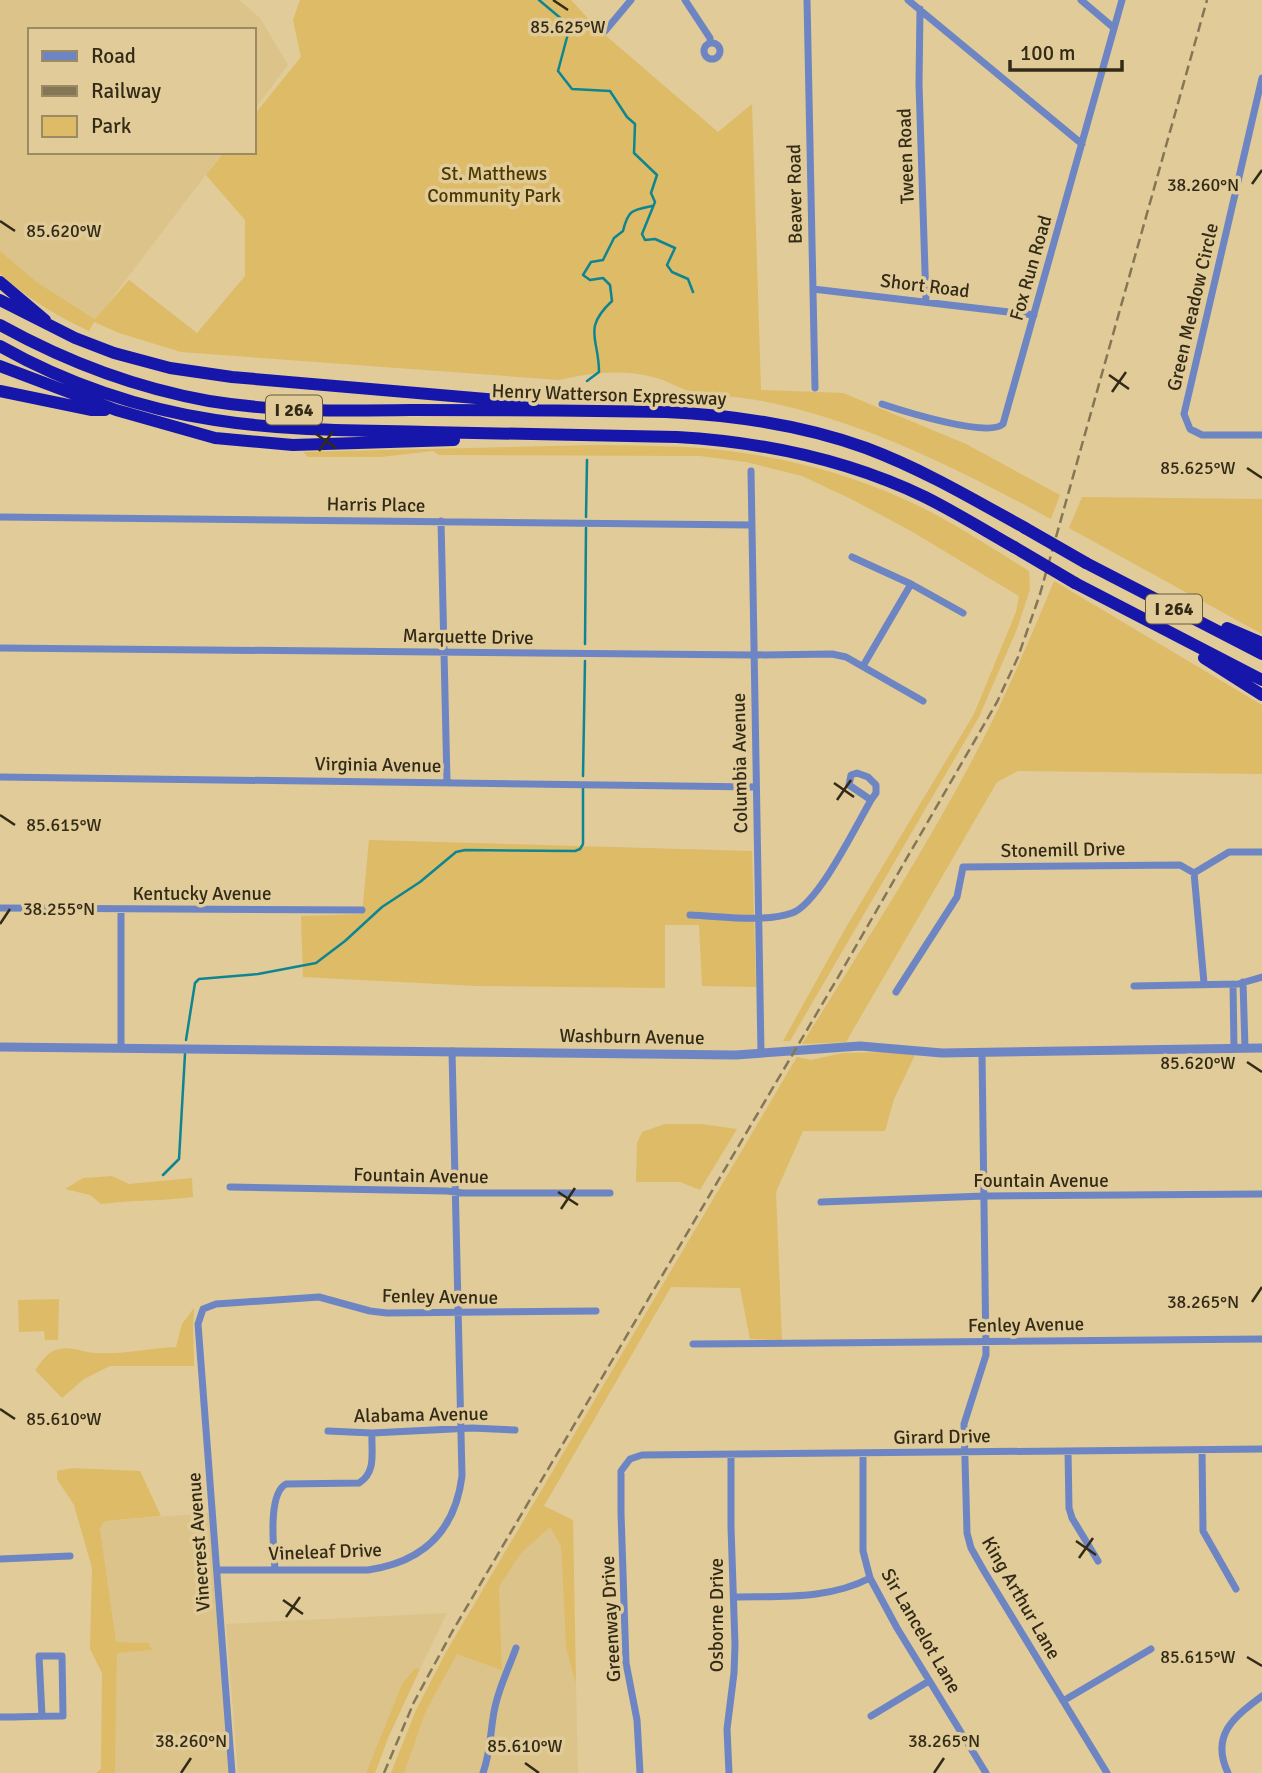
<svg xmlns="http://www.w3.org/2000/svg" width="1262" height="1773" viewBox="0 0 1262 1773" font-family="Signika,sans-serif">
  <rect width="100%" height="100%" fill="#e0cb99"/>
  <path fill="#dcc38a" d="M0,0H239L260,18L288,65L254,110V30H30V152H223L96,319L38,283L0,251Z
    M209,1513L229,1773H115L117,1653L153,1650L148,1643L116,1642L100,1528L105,1521Z
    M550,1526L561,1546L566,1648L576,1684L578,1773H404L426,1711L457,1653L502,1669L499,1587L521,1553Z
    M447,1613L420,1669L415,1668L402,1684L366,1773H238L226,1624Z"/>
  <path fill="#ddbb67" d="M300,0H571L597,28L718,132L752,104L761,390L843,393L966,444L1060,495L1051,519C960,470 864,421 762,401C739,396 715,397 693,392C679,389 667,380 653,377C622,369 590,373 559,380L181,352L119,333L94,322L89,331C57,316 27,298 0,274V251L38,283L95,319L129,280L197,333L245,276V220L206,175L224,152H254V115L301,57L293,20Z
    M595,445C640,446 685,445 729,451C786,458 846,473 899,497C944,516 987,545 1029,571L1030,589L1017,629L979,717L790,1041H783L845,929L974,714L1016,612L1019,596L911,531L851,499L802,476L746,462L700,456L439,455L433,451L381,457H308L303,452Z
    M1082,497L1262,499V634L1069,528Z
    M1054,581L1262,705V774L1018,771L997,782L846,1042L802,1044C861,949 925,851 977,751C1006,696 1030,639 1054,581Z
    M369,840L752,851L756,987L702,986L699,925H665V988L477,986L303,977L301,916L362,914Z
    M890,1052L915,1055L894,1099L885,1131H803L776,1192L782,1340L750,1339L740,1288L671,1287L544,1506L573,1520L576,1684L566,1648L561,1546L550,1527L521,1553L499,1587L502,1670L457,1654L426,1711L404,1773H391L416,1710L446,1652L797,1057L811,1060L843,1053Z
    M665,1124H701L737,1129L700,1190L680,1182H636L637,1143L642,1132Z
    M112,1176L129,1184L192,1178L193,1197C162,1201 132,1200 101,1204L90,1195L65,1189L83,1178Z
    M59,1299L58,1340H45L44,1331L19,1332L18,1300Z
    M194,1308L193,1327L194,1366H110L84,1379L62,1398L35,1370C40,1364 46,1354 53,1351C68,1344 81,1352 95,1353C123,1355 149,1348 176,1347L182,1324Z
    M72,1468L140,1471L161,1516L105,1521L100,1528L116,1642L148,1643L153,1650L117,1653L115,1773H96L101,1769L102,1673L90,1649L92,1568L74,1505L57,1479V1471Z
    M415,1668L420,1669L388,1738L375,1773H366L402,1684Z"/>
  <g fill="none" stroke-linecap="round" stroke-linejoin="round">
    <path stroke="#0f8592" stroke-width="2.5" d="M539,0L570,26L558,71L572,89L610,91L627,117L635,124L634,153L657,175L651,193L655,202L642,234L645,240L655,239L675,248L667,265L672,272L688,279L693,292
      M587,381L599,372C599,338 582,329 612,301L610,285L603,278L590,280L583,275L591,262L603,260L614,238L623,231C628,210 632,210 652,206
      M586,517L587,460
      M585,644L586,528
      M583,776L585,661
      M186,1040L195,983L199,979L258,974L316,963L345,941L382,907L420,882L456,852L465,850L575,851L580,849L583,844V788
      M163,1175L179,1159L185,1054"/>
    <path stroke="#6e85c3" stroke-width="7" d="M685,0L710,38V43
      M807,0L815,388
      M908,0L1082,144
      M1081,0L1114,28
      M920,9L919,84L926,302
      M605,31L631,0
      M704 51a8 8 0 1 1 16 0a8 8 0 1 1-16 0Z
      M1262,78L1184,414L1190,429L1202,435H1262
      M813,289L1034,315
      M882,404C903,411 988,438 1003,424L1122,0
      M751,471L761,1053
      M0,517L751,525
      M441,521L447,782
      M852,557L911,584L963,613
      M0,648L754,655L832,654L846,657L923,701
      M863,666L911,584
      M0,777L756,787
      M1194,873L1204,983
      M1194,873L1229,852H1262
      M0,908L362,910
      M121,909V1048
      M690,915C720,916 764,923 792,913C818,904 856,826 871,800L876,793V785L868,777L857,773L851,775L849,785L871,800
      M1243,982L1245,1048
      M1233,984L1234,1048
      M1134,986L1238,984L1262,977
      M896,992L957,897L963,867L1180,865L1194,873
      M982,1053L986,1355L964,1424L967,1533L971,1548L984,1571L1107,1773
      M230,1187L447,1191L463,1193H610
      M821,1202L985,1196L1262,1194
      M693,1344L1262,1339
      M328,1431L372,1433L472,1428L515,1430
      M1202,1450L1203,1531L1236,1589
      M1068,1451L1069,1508L1072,1518L1098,1561
      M863,1453V1551L870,1578L897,1628L986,1773
      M0,1559L70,1556
      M217,1570H368C423,1562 455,1532 462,1476L452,1051
      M275,1570C274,1550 267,1494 286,1484L359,1483C377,1472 371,1451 372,1433
      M734,1597C780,1596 828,1600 870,1578
      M1063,1701L1151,1649
      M871,1716L929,1681
      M0,1717C21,1717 42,1716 63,1716L62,1656H39L42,1716
      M232,1773L198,1324L203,1309L216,1304L319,1297L370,1311L387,1313L596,1311
      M483,1773C490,1753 490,1738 493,1718C496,1694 508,1670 516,1648
      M640,1773L637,1720L626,1663L621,1513V1471L630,1459L642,1455L1262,1449
      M729,1773L727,1729L734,1673L735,1645L731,1527V1455
      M1228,1773C1210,1735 1234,1717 1262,1696"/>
    <path stroke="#6e85c3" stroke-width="9" d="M0,1047L736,1055L860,1046L942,1053L1262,1048"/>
    <path stroke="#1616aa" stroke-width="12" d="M0,282L45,320
      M0,300L75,338L114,353L170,368L232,377L533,403
      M0,325C65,361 136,388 209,401C276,412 343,411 411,410C496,410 581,410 666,412C733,415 802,425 866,448C922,469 973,499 1025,528
      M0,346C65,383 141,409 215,420C285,431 357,430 427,432C511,434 594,436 677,437C763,442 848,460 925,497C955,512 984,530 1014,547
      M0,366L116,410L215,438L293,445L454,440
      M0,391L92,410H105
      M1086,563L1262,654
      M1075,583L1262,680
      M1227,628L1262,643
      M1204,658L1262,695"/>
    <path stroke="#857755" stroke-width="2.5" stroke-dasharray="10 5" stroke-linecap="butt" d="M384,1773L414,1702L452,1632L837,979L997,702L1018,657L1040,594L1207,0"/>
    <path stroke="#1616aa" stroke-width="12" d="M1025,528L1086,563
      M1014,547L1075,583"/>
  </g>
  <path fill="none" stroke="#332b17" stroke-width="2.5" d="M553,0L568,10M1252,184L1262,170M0,221L15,231M1109,375L1129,389M1112,392L1126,372M316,434L336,448M319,451L333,431M1247,468L1262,478M834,783L854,797M837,800L851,780M0,815L15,825M0,924L10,909M1247,1062L1262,1072M558,1192L578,1205M561,1209L575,1188M1252,1302L1262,1287M0,1409L15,1419M1076,1541L1096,1555M1079,1558L1093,1538M283,1600L303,1614M286,1617L300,1597M1247,1657L1262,1666M525,1763L539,1773M181,1773L191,1758M934,1773L944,1758"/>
  <g text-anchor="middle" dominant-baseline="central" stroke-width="7" stroke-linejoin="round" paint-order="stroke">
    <g fill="#e0cb99" stroke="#675b3e" stroke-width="2">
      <rect x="266" y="395.5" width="56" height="29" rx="5"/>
      <rect x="1146" y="594.5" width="56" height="29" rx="5"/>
    </g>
    <g font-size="18" font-weight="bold" fill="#332b17">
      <text x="294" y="410">I 264</text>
      <text x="1174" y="609">I 264</text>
    </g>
    <g font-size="19" fill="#332b17" stroke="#e0cb99">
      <text transform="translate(906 156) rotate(-92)">Tween Road</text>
      <text transform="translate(795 194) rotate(-91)">Beaver Road</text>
      <text transform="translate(1031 268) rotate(-74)">Fox Run Road</text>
      <text transform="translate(925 286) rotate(7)">Short Road</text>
      <text transform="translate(1193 307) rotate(-77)">Green Meadow Circle</text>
      <text transform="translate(609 395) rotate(2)">Henry Watterson Expressway</text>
      <text transform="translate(376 505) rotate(1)">Harris Place</text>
      <text transform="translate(468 637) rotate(1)">Marquette Drive</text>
      <text transform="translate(740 763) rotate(-91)">Columbia Avenue</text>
      <text transform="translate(378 765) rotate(1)">Virginia Avenue</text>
      <text transform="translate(1063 850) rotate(-1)">Stonemill Drive</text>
      <text x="202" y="894">Kentucky Avenue</text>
      <text transform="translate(632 1037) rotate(1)">Washburn Avenue</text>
      <text transform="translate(421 1176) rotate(1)">Fountain Avenue</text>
      <text x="1041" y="1181">Fountain Avenue</text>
      <text transform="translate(440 1297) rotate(1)">Fenley Avenue</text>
      <text transform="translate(1026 1325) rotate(-1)">Fenley Avenue</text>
      <text transform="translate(421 1415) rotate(-1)">Alabama Avenue</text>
      <text transform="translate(942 1437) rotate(-1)">Girard Drive</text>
      <text transform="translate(199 1542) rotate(-94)">Vinecrest Avenue</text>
      <text transform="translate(325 1552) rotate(-2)">Vineleaf Drive</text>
      <text transform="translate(1021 1598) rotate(60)">King Arthur Lane</text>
      <text transform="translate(717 1615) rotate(-90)">Osborne Drive</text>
      <text transform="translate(611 1619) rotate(-93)">Greenway Drive</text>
      <text transform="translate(921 1631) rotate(60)">Sir Lancelot Lane</text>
    </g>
    <g font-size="19" fill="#4c3900" stroke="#e0cb99">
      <text x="494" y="174">St. Matthews<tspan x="494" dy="22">Community Park</tspan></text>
    </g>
  </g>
  <g font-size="18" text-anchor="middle" fill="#332b17" stroke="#e0cb99" stroke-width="7" stroke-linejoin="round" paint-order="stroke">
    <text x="568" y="33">85.625°W</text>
    <text x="1203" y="191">38.260°N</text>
    <text x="64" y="237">85.620°W</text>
    <text x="1198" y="474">85.625°W</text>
    <text x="64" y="831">85.615°W</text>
    <text x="59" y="915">38.255°N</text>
    <text x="1198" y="1069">85.620°W</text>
    <text x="1203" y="1308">38.265°N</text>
    <text x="64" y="1425">85.610°W</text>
    <text x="1198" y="1663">85.615°W</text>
    <text x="191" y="1747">38.260°N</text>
    <text x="944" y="1747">38.265°N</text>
    <text x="525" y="1752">85.610°W</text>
  </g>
  <rect x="28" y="28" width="228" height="126" fill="#e0cb99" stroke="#9b8b65" stroke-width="2"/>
  <rect x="42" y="51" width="35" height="10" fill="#6e85c3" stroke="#9b8b65" stroke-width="2"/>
  <text x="91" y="63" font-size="21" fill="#332b17">Road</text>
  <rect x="42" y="86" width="35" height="10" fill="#857755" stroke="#9b8b65" stroke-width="2"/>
  <text x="91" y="98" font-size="21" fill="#332b17">Railway</text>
  <rect x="42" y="116" width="35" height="21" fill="#ddbb67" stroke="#9b8b65" stroke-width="2"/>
  <text x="91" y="133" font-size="21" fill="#332b17">Park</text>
  <path d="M1010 60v10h112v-10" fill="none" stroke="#332b17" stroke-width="3.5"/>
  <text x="1020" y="60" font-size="21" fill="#332b17" stroke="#e0cb99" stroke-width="5" paint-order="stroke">100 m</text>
</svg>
